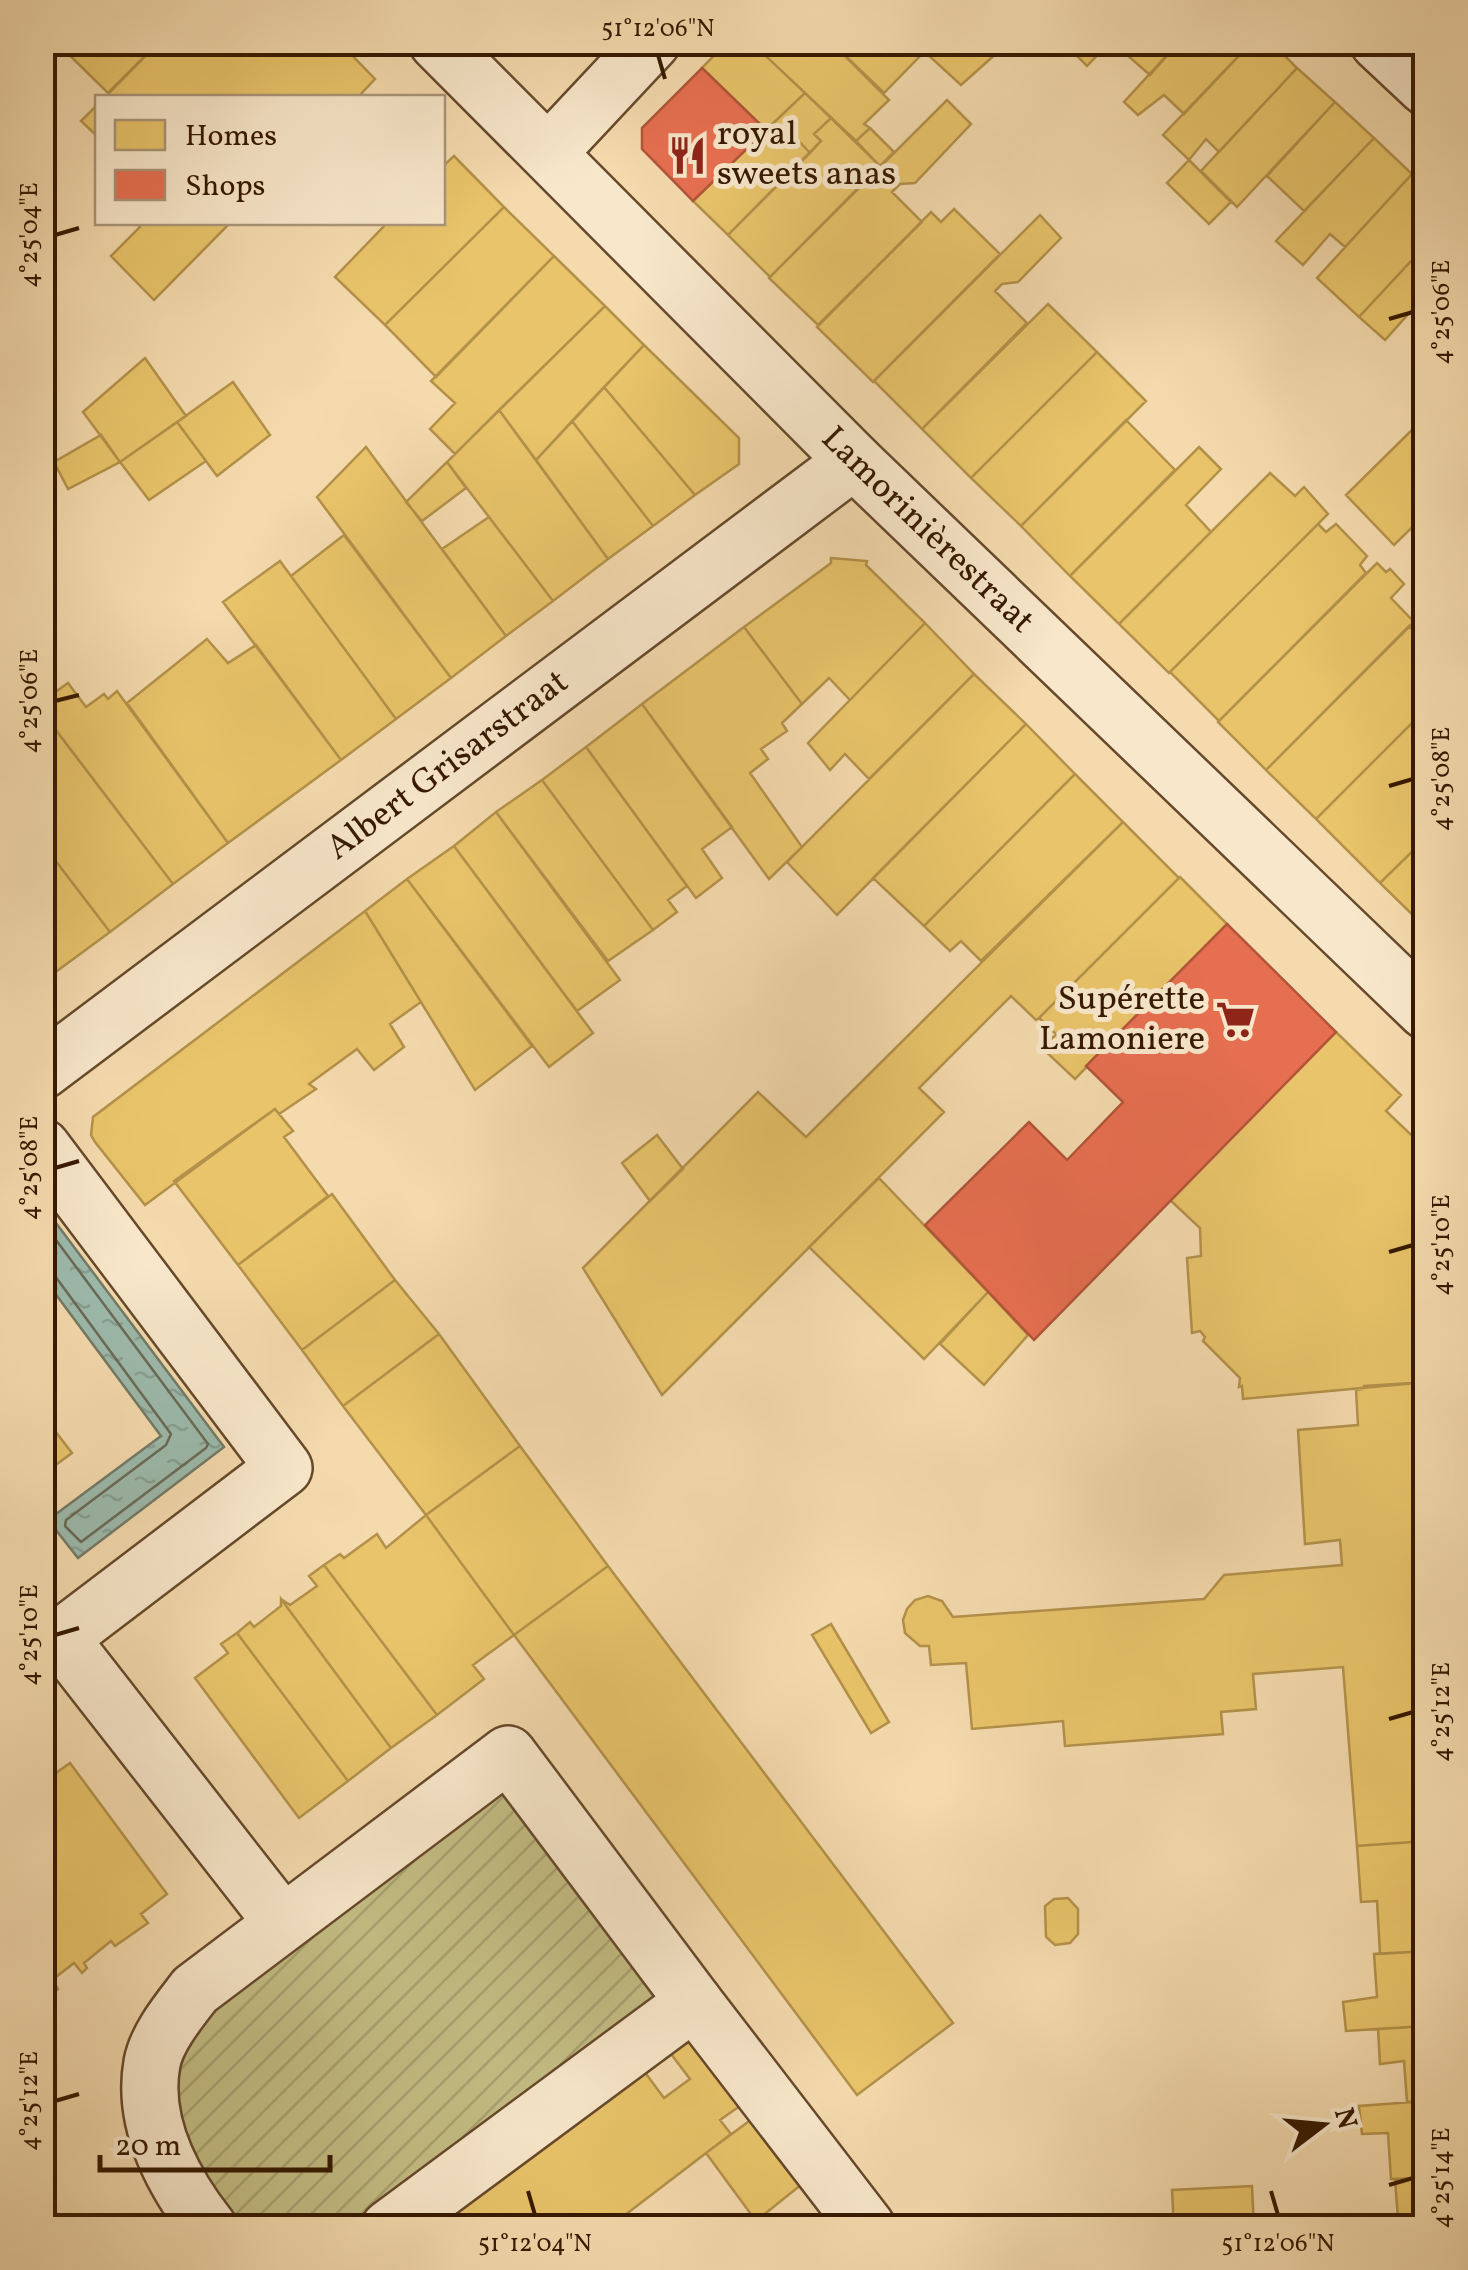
<svg xmlns="http://www.w3.org/2000/svg" width="1468" height="2270" viewBox="0 0 1468 2270" font-family="Vollkorn,serif">
  <defs>
    <pattern id="garden-furrows" width="10" height="10" patternUnits="userSpaceOnUse" patternTransform="scale(2.5)"><rect width="10" height="10" fill="#c3bd84"/><path d="M-1 1l2-2M0 10L10 0M9 11l2-2" fill="none" stroke="#a8a270"/></pattern>
    <pattern id="water-ripples" width="26" height="14" patternUnits="userSpaceOnUse" patternTransform="scale(2.5)"><rect width="26" height="14" fill="#9cbaac"/><path d="M2 4q2-2 4 0t4 0M15 11q2-2 4 0t4 0" fill="none" stroke="#879f92"/></pattern>
  </defs>
  <rect width="100%" height="100%" fill="#f4daad"/>
  <filter id="stains"><feTurbulence type="fractalNoise" baseFrequency=".002" numOctaves="4"/><feColorMatrix values="0 0 0 0 .2 0 0 0 0 .09 0 0 0 0 .02 0 0 0 .5 -.17"/></filter>
  <radialGradient id="worn" r=".72"><stop offset=".6" stop-color="#630" stop-opacity="0"/><stop offset="1" stop-color="#630" stop-opacity=".3"/></radialGradient>
  <path fill="url(#garden-furrows)" stroke="#7c6b42" stroke-width="2.5" d="M502,1779L665,1992L372,2227H242L183,2150L176,2081L187,2045L202,2011Z"/>
  <path fill="url(#water-ripples)" stroke="#737a67" stroke-width="2.5" d="M53,1219L224,1447L78,1558L48,1520L161,1436L43,1277V1227Z"/>
  <path fill="#e9c46a" stroke="#b3914a" stroke-width="2.5" d="M56,42H159L108,93Z
    M159,42H339L375,79L357,98H104Z
    M727,42H751L805,93L766,130L702,68Z
    M751,42H831L889,100L864,124L870,128L856,141Z
    M831,42H914L924,52L884,93Z
    M914,42H1018L1012,48L1007,44L961,85Z
    M1063,42H1110L1087,66Z
    M1112,42H1179L1150,75Z
    M1179,42H1252L1184,114L1164,95L1138,115L1124,102Z
    M1252,42H1271L1297,68L1219,152L1206,139L1189,160L1163,135Z
    M1297,68L1335,102L1237,207L1201,171Z
    M805,93L831,118L814,134L821,141L810,153L795,137L777,141L766,130Z
    M947,100L971,124L915,183L900,184L892,192L922,222L818,325L769,278Z
    M1335,102L1374,138L1304,211L1267,176Z
    M98,104V137L81,121Z
    M831,118L880,166L770,277L728,235L821,141L814,134Z
    M870,128L894,152L880,166L856,141Z
    M766,130L777,141L795,137L810,153L728,235L693,201Z
    M1374,138L1412,174L1345,247L1330,234L1303,265L1276,241Z
    M454,156L504,207L385,325L335,277L388,222H442V167Z
    M1189,160L1231,202L1209,224L1167,183Z
    M1412,174L1426,186V245L1359,317L1317,278Z
    M504,207L554,256L436,377L385,325Z
    M954,209L1000,254L873,382L817,327L931,212L941,222Z
    M1040,215L1061,238L1018,282L1002,284L995,291L1027,323L922,429L874,381Z
    M136,222H231L154,300L111,256L140,227Z
    M1426,245V304L1421,300L1385,340L1359,317Z
    M554,256L605,306L455,454L430,429L455,403L431,381Z
    M1048,304L1097,352L971,478L922,429Z
    M605,306L644,345L536,460L499,410Z
    M644,345L739,438V464L695,495L604,387Z
    M1097,352L1146,401L1021,526L971,478Z
    M145,358L186,416L120,462L83,412Z
    M233,382L270,435L217,476L177,422Z
    M604,387L695,495L653,526L572,421Z
    M499,410L608,559L553,601L447,462Z
    M1426,416V514L1394,545L1346,495Z
    M1126,420L1175,470L1070,576L1021,526Z
    M572,421L653,526L608,559L536,460Z
    M177,422L206,461L149,500L120,462Z
    M101,435L120,462L68,489L54,462Z
    M366,447L506,636L451,678L317,497Z
    M1199,447L1221,469L1186,505L1211,532L1119,624L1070,576Z
    M447,462L466,488L422,521L406,502Z
    M1270,473L1295,496L1304,487L1328,514L1169,673L1119,624Z
    M489,517L553,601L506,636L442,549Z
    M1318,524L1326,532L1336,524L1367,556L1360,565L1366,573L1219,721L1170,672Z
    M344,535L451,678L396,719L291,576Z
    M831,558L867,561L866,565L925,623L850,700L829,678L802,704L744,627L831,563Z
    M280,561L396,719L341,760L223,602Z
    M1377,563L1386,572L1390,569L1404,584L1391,598L1414,622L1266,770L1218,722Z
    M925,623L974,674L869,779L845,754L830,770L808,743Z
    M1409,626L1426,642V709L1316,819L1266,770Z
    M744,627L802,704L782,723L787,731L761,749L768,759L750,773L802,847L769,879L642,704Z
    M207,639L228,663L256,645L341,760L228,843L127,703Z
    M974,674L1026,724L837,915L787,862Z
    M68,683L86,707L104,694L108,699L117,691L228,843L173,884L46,717L56,710L51,695Z
    M642,704L732,827L702,849L722,878L696,898L586,747Z
    M42,712L173,884L110,932L42,843Z
    M1417,718L1426,727V838L1380,883L1316,819Z
    M1026,724L1075,774L924,926L873,878Z
    M586,747L687,886L668,900L677,912L653,930L542,780Z
    M1075,774L1123,822L981,961L961,941L950,951L924,926Z
    M542,780L653,930L608,961L496,812Z
    M496,812L620,980L577,1011L454,846Z
    M1123,822L1179,878L1039,1018L1036,1020L1011,996L919,1088L944,1112L662,1395L583,1268L758,1092L806,1137Z
    M1426,838V926L1425,927L1380,883Z
    M42,843L110,932L42,982Z
    M454,846L593,1033L549,1067L407,879Z
    M1180,877L1227,924L1075,1079L1043,1049L1056,1034L1039,1018Z
    M407,879L532,1046L475,1090L365,911Z
    M365,911L421,1002L390,1024L404,1047L374,1070L357,1049L309,1084L316,1089L279,1114L275,1109L145,1205L95,1142L91,1135L93,1117Z
    M1336,1032L1401,1095L1386,1111L1426,1149V1382L1243,1399L1242,1386L1239,1387L1240,1378L1203,1341L1205,1337L1200,1331L1192,1333L1187,1258L1201,1256L1200,1228L1170,1200Z
    M275,1109L293,1131L284,1137L328,1196L238,1265L174,1181Z
    M657,1135L683,1169L650,1201L622,1163Z
    M879,1178L988,1292L924,1359L809,1247Z
    M332,1194L395,1280L302,1350L238,1265Z
    M395,1280L439,1334L343,1406L302,1350Z
    M988,1292L1028,1335L984,1385L940,1344Z
    M439,1334L520,1446L426,1515L343,1406Z
    M1426,1382V1841L1357,1846L1343,1667L1253,1674L1256,1709L1221,1712L1223,1734L1065,1746L1063,1721L972,1729L966,1663L931,1665L929,1646H920L905,1633L903,1620L907,1609L915,1600L928,1596L942,1601L953,1617L1204,1599L1224,1575L1342,1565L1340,1540L1305,1544L1298,1430L1358,1425L1356,1390L1363,1389L1364,1386Z
    M42,1414L72,1453L42,1475Z
    M520,1446L608,1566L514,1635L426,1515Z
    M426,1515L514,1635L473,1665L484,1679L437,1715L324,1565L340,1554L344,1558L377,1534L386,1548Z
    M324,1565L437,1715L391,1748L281,1599L290,1605L317,1586L309,1576Z
    M608,1566L953,2023L857,2095L514,1635Z
    M281,1599L391,1748L348,1781L237,1633L250,1622L254,1627L281,1606Z
    M831,1624L889,1722L871,1733L812,1635Z
    M237,1633L348,1781L299,1818L195,1678L228,1653L221,1644Z
    M70,1763L167,1894L141,1914L148,1923L115,1946L111,1941L84,1963L87,1968L82,1973L74,1963L52,1980L58,1989L42,2001V1783Z
    M1426,1841V1951L1380,1954L1377,1901L1361,1902L1357,1846Z
    M1068,1898L1078,1909V1934L1070,1943L1055,1945L1046,1937L1045,1906L1054,1899Z
    M1426,1951V2026L1346,2031L1343,2002L1377,1997L1374,1954Z
    M1426,2026V2101L1407,2102L1404,2061L1380,2064L1378,2029Z
    M694,2030L747,2101L720,2120L731,2134L608,2228H420L638,2063L664,2098L690,2079L668,2050Z
    M1426,2101V2178L1391,2179L1388,2133L1362,2134L1359,2106Z
    M756,2116L807,2180L756,2221L706,2153Z
    M1426,2178V2228H1412L1411,2217L1398,2218L1395,2180Z
    M1252,2186L1254,2228H1174L1172,2190Z
    M42,2194L67,2228H42Z"/>
  <path fill="#e76f51" stroke="#b25539" stroke-width="2.5" d="M702,68L766,130L693,201L642,149V128Z
    M1227,924L1336,1032L1034,1340L925,1225L1029,1122L1067,1160L1123,1102L1086,1066Z"/>
  <g fill="none" stroke-linecap="round" stroke-linejoin="round">
    <path stroke="#696a56" stroke-width="2.5" d="M42,1234L53,1236L208,1444L206,1448L81,1542L65,1526L66,1520L166,1445L171,1434L55,1276L42,1272"/>
    <defs>
      <g id="minor">
        <path id="s1" d="M437,42L854,461L1426,1011"/>
        <path d="M1378,42L1426,87"/>
        <path d="M549,152L652,42"/>
        <path id="s2" d="M42,1071L854,461"/>
        <path d="M42,1147L284,1468L42,1652"/>
        <path d="M61,1639L282,1922"/>
        <path d="M694,2002L867,2227L864,2228"/>
        <path d="M209,2228C173,2182 141,2124 152,2063C157,2037 179,2011 195,1990L508,1754L694,2002L389,2228"/>
      </g>
    </defs>
    <use href="#minor" stroke="#66492b" stroke-width="60"/>
    <use href="#minor" stroke="#f8e7ca" stroke-width="55"/>
  </g>
  <path fill="none" stroke="#361900" stroke-width="4" d="M658,55L665,79M55,235L79,228M1389,319L1413,312M55,701L79,695M1389,786L1413,779M55,1168L79,1161M1389,1252L1413,1245M55,1635L79,1628M1389,1719L1413,1712M55,2101L79,2094M1389,2185L1413,2178M528,2191L535,2215M1271,2191L1278,2215"/>
  <defs>
    <symbol id="restaurant-bare" viewBox="-9 -9 18 18"><path d="M-5-6h1v4h1v-4h1v4h1v-4h1v5L-1.5 .5V6h-2V.5L-5-1ZM5-6V6H3V1.5H1.5Q1.5-4 5-6Z" fill="#8f2418" stroke="#f8e7ca" stroke-width="2.5" paint-order="stroke"/></symbol>
    <symbol id="supermarket-bare" viewBox="-9 -9 18 18"><path d="M-6-5.5h2.5l.6 2H6L4.5 2H-2.5L-4.4-4H-6ZM-1.5 3.2a1.3 1.3 0 1 0 .1 0ZM3 3.2a1.3 1.3 0 1 0 .1 0Z" fill="#8f2418" stroke="#f8e7ca" stroke-width="2.5" paint-order="stroke"/></symbol>
  </defs>
  <g fill-rule="evenodd">
    <use href="#restaurant-bare" x="660" y="128" width="55" height="55"/>
    <use href="#supermarket-bare" x="1208" y="992" width="55" height="55"/>
  </g>
  <g text-anchor="middle" dominant-baseline="central" stroke-width="10" stroke-linejoin="round" paint-order="stroke">
    <g font-size="35" fill="#361900" stroke="#f8e7ca" text-anchor="start">
      <text x="717" y="135">royal<tspan x="717" dy="40">sweets anas</tspan></text>
      <text x="1205" y="1000" text-anchor="end">Supérette<tspan x="1205" dy="40">Lamoniere</tspan></text>
    </g>
    <g font-size="35" fill="#361900" stroke="#f8e7ca">
      <text stroke="none"><textPath href="#s1" startOffset="692">Lamorinièrestraat</textPath></text>
      <text stroke="none"><textPath href="#s2" startOffset="508">Albert Grisarstraat</textPath></text>
    </g>
  </g>
  <rect width="1468" height="2270" fill="none" stroke="#f4daad" stroke-width="110"/>
  <rect x="95" y="95" width="350" height="130" fill="#f8e7ca" stroke="#aa9579" stroke-width="2.5"/>
  <rect x="115" y="120" width="50" height="30" fill="#e9c46a" stroke="#aa9579" stroke-width="2.5"/>
  <text x="185" y="145" font-size="30" fill="#361900">Homes</text>
  <rect x="115" y="170" width="50" height="30" fill="#e76f51" stroke="#aa9579" stroke-width="2.5"/>
  <text x="185" y="195" font-size="30" fill="#361900">Shops</text>
  <g transform="translate(1323 2125) rotate(74)" stroke="#f8e7ca" stroke-width="8" paint-order="stroke">
  <path d="M0-8L18 38L0 25L-18 38Z" fill="#361900"/>
  <text y="-15" font-size="28" font-weight="bold" text-anchor="middle" fill="#361900">N</text>
  </g>
  <path d="M100 2155v15h230v-15" fill="none" stroke="#361900" stroke-width="5"/>
  <text x="115" y="2155" font-size="30" fill="#361900" stroke="#f8e7ca" stroke-width="8" paint-order="stroke">20 m</text>
  <rect x="55" y="55" width="1358" height="2160" fill="none" stroke="#361900" stroke-width="4"/>
  <g font-size="25" text-anchor="middle" fill="#361900">
    <text x="658" y="36">51°12'06"N</text>
    <text transform="translate(28 235) rotate(-90)" y="9">4°25'04"E</text>
    <text transform="translate(1440 312) rotate(-90)" y="9">4°25'06"E</text>
    <text transform="translate(28 701) rotate(-90)" y="9">4°25'06"E</text>
    <text transform="translate(1440 779) rotate(-90)" y="9">4°25'08"E</text>
    <text transform="translate(28 1168) rotate(-90)" y="9">4°25'08"E</text>
    <text transform="translate(1440 1245) rotate(-90)" y="9">4°25'10"E</text>
    <text transform="translate(28 1635) rotate(-90)" y="9">4°25'10"E</text>
    <text transform="translate(1440 1712) rotate(-90)" y="9">4°25'12"E</text>
    <text transform="translate(28 2101) rotate(-90)" y="9">4°25'12"E</text>
    <text transform="translate(1440 2178) rotate(-90)" y="9">4°25'14"E</text>
    <text x="535" y="2251">51°12'04"N</text>
    <text x="1278" y="2251">51°12'06"N</text>
  </g>
  <rect width="100%" height="100%" filter="url(#stains)"/>
  <rect width="100%" height="100%" fill="url(#worn)"/>
</svg>
